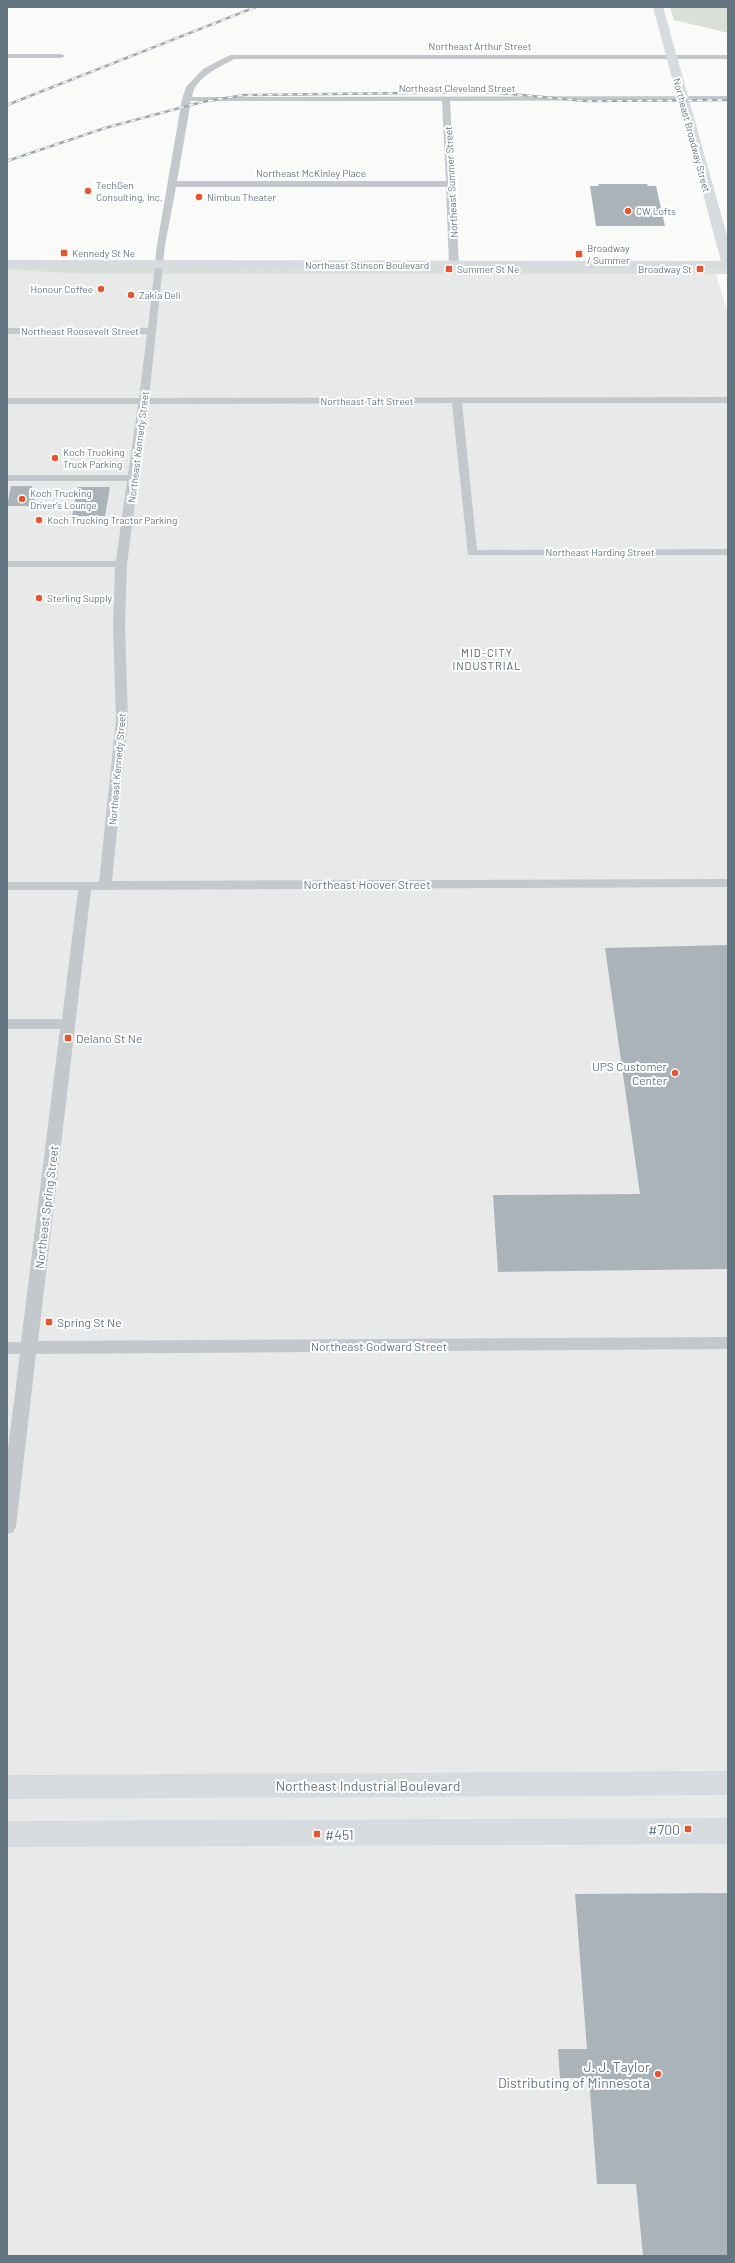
<svg xmlns="http://www.w3.org/2000/svg" width="735" height="2263" viewBox="0 0 735 2263" font-family="Barlow,sans-serif">
  <rect width="100%" height="100%" fill="#fafaf8"/>
  <path fill="#e8e9e9" d="M7,270L84,274H716L728,314V2256H7Z"/>
  <path fill="#dadfd7" d="M670,7H728V33L674,20Z
    M7,267L728,269V274H84L7,270Z"/>
  <path fill="#aab3b9" d="M598,184H647L648,186H656L665,226H596L590,186H599Z
    M11,486H32L30,493H37L34,506H7Z
    M78,487H110L105,516H72Z
    M728,945V1269L498,1272L493,1195L640,1194L605,948Z
    M728,1893V2256H643L636,2184H597L589,2078H560L558,2049H587L575,1894Z"/>
  <g fill="none" stroke-linecap="round" stroke-linejoin="round">
    <path fill="#c3c8cc" fill-rule="evenodd" d="M7,54H61L65,56L61,58H7Z
      M230,55H728V59H234C218,68 195,77 192,97L728,96V100L450,101L459,265L454,268L449,265L446,187H176L165,245L149,398L728,397V403H462L477,550L728,549V555H468L452,403L148,404L127,564L125,625L128,720L112,881L728,879V887L91,890L38,1341L728,1337V1349L36,1354L16,1527L13,1532L7,1534V1456L20,1354H7V1342H21L60,1029H7V1019H62L78,890H7V882H99L116,720L113,625L115,567H7V561H116L127,481H7V475H128L138,404H7V398H139L147,334H7V328H148L157,245L182,99L186,87L203,69ZM191,101H442L446,181H177Z"/>
    <path fill="#d6dbdf" fill-rule="evenodd" d="M653,7H663L728,239V269L7,268V260L721,261Z
      M728,1771V1795L7,1799V1775Z
      M728,1818V1844L7,1847V1821Z"/>
    <defs>
      <path id="rail" d="M7,105L256,7
        M7,161L105,128L202,102L244,95L488,92L586,101L728,100"/>
    </defs>
    <use href="#rail" stroke="#a2aab0" stroke-width="2.5"/>
    <use href="#rail" stroke="#fff" stroke-width="1.5" stroke-dasharray="5" stroke-linecap="butt"/>
  </g>
  <g fill="#e4572e" stroke="#fff" stroke-width="1.5">
    <circle cx="88" cy="191" r="4"/>
    <circle cx="199" cy="197" r="4"/>
    <circle cx="628" cy="211" r="4"/>
    <rect x="60" y="249" width="8" height="8" rx="2"/>
    <rect x="575" y="250" width="8" height="8" rx="2"/>
    <rect x="445" y="265" width="8" height="8" rx="2"/>
    <rect x="696" y="265" width="8" height="8" rx="2"/>
    <circle cx="101" cy="289" r="4"/>
    <circle cx="131" cy="295" r="4"/>
    <circle cx="55" cy="458" r="4"/>
    <circle cx="22" cy="499" r="4"/>
    <circle cx="39" cy="520" r="4"/>
    <circle cx="39" cy="598" r="4"/>
    <rect x="64" y="1034" width="8" height="8" rx="2"/>
    <circle cx="675" cy="1073" r="4"/>
    <rect x="45" y="1318" width="8" height="8" rx="2"/>
    <rect x="684" y="1825" width="8" height="8" rx="2"/>
    <rect x="313" y="1830" width="8" height="8" rx="2"/>
    <circle cx="658" cy="2074" r="4"/>
  </g>
  <g text-anchor="middle" dominant-baseline="central" stroke-width="4" stroke-linejoin="round" paint-order="stroke">
    <g font-size="10" fill="#657683" stroke="#fff">
      <text x="480" y="46">Northeast Arthur Street</text>
      <text x="457" y="88">Northeast Cleveland Street</text>
      <text transform="translate(692 135) rotate(75)">Northeast Broadway Street</text>
      <text x="311" y="173">Northeast McKinley Place</text>
      <text transform="translate(451 182) rotate(-93)">Northeast Summer Street</text>
      <text x="367" y="265">Northeast Stinson Boulevard</text>
      <text x="80" y="331">Northeast Roosevelt Street</text>
      <text x="367" y="401">Northeast Taft Street</text>
      <text transform="translate(138 447) rotate(-83)">Northeast Kennedy Street</text>
      <text x="600" y="552">Northeast Harding Street</text>
      <text transform="translate(117 769) rotate(-85)">Northeast Kennedy Street</text>
    </g>
    <g font-size="10" fill="#657683" stroke="#fff" text-anchor="start">
      <text x="96" y="185">TechGen<tspan x="96" dy="12">Consulting, Inc.</tspan></text>
      <text x="207" y="197">Nimbus Theater</text>
      <text x="636" y="211">CW Lofts</text>
      <text x="587" y="248">Broadway<tspan x="587" dy="12">/ Summer</tspan></text>
      <text x="72" y="253">Kennedy St Ne</text>
      <text x="457" y="269">Summer St Ne</text>
      <text x="692" y="269" text-anchor="end">Broadway St</text>
      <text x="93" y="289" text-anchor="end">Honour Coffee</text>
      <text x="139" y="295">Zakia Deli</text>
      <text x="63" y="452">Koch Trucking<tspan x="63" dy="12">Truck Parking</tspan></text>
      <text x="30" y="493">Koch Trucking<tspan x="30" dy="12">Driver's Lounge</tspan></text>
      <text x="47" y="520">Koch Trucking Tractor Parking</text>
      <text x="47" y="598">Sterling Supply</text>
    </g>
    <g font-size="11" letter-spacing="1" fill="#57646e" stroke="#fff">
      <text x="487" y="652">MID-CITY<tspan x="487" dy="13">INDUSTRIAL</tspan></text>
    </g>
    <g font-size="12" fill="#657683" stroke="#fff">
      <text x="367" y="884">Northeast Hoover Street</text>
      <text transform="translate(46 1207) rotate(-83)">Northeast Spring Street</text>
      <text x="379" y="1346">Northeast Godward Street</text>
    </g>
    <g font-size="12" fill="#657683" stroke="#fff" text-anchor="start">
      <text x="76" y="1038">Delano St Ne</text>
      <text x="667" y="1066" text-anchor="end">UPS Customer<tspan x="667" dy="14">Center</tspan></text>
      <text x="57" y="1322">Spring St Ne</text>
    </g>
    <g font-size="14" fill="#657683" stroke="#fff">
      <text x="368" y="1785">Northeast Industrial Boulevard</text>
    </g>
    <g font-size="14" fill="#657683" stroke="#fff" text-anchor="end">
      <text x="680" y="1829">#700</text>
      <text x="325" y="1834" text-anchor="start">#451</text>
      <text x="650" y="2066">J. J. Taylor<tspan x="650" dy="16">Distributing of Minnesota</tspan></text>
    </g>
  </g>
  <rect width="735" height="2263" fill="none" stroke="#657683" stroke-width="16"/>
</svg>
